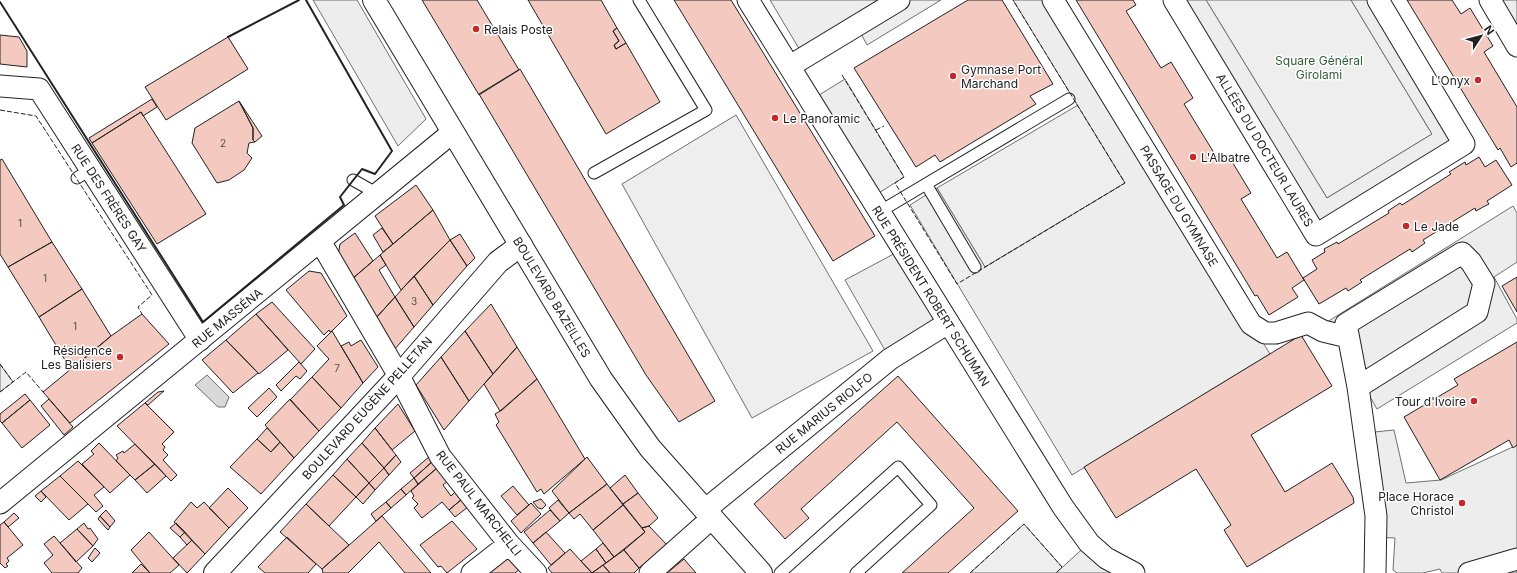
<svg xmlns="http://www.w3.org/2000/svg" width="1517" height="573" viewBox="0 0 1517 573" font-family="Inter,sans-serif">
  <rect width="100%" height="100%" fill="#fff"/>
  <path fill="#eee" stroke="#6f6f6f" d="M1206,0H1351L1432,134L1327,198Z
    M1078,105L1125,183L985,267L937,188Z
    M736,115L873,351L752,418L622,184Z
    M0,364L13,382L0,392Z
    M1024,524L1062,567L1056,573H970Z"/>
  <path fill="#ededed" stroke="#6f6f6f" d="M313,0H357L426,119L398,146Z
    M770,0H941L867,45L857,26L804,57Z
    M1013,0H1053L1270,354L1072,475L910,205L937,188L985,267L1125,183Z
    M1174,0H1206L1327,198L1432,134L1351,0H1378L1464,144L1316,235Z
    M1490,0H1517V46Z
    M845,79L904,177L871,198L811,100Z
    M1513,206L1517,213V262L1494,277L1517,319V323L1377,409L1327,322Z
    M903,249L948,323L890,359L845,280Z
    M1394,430L1406,483L1441,480L1517,445V573H1442L1440,569L1423,573H1397L1393,570L1395,538L1375,537L1365,433Z
    M1089,543L1134,573H1056Z"/>
  <path fill="#d9d9d9" stroke="#6f6f6f" d="M207,375L229,397L225,407H218L195,385Z"/>
  <path fill="#f3c9c0" stroke="#222" d="M422,0H477L519,70L479,95Z
    M528,0H601L617,28L613,31L619,41L614,45L616,49L626,43L660,102L606,134Z
    M674,0H731L875,236L833,261Z
    M968,0H1002L1053,84L1030,96L1036,104L940,162L935,155L916,167L854,68Z
    M1076,0H1133L1136,5L1126,11L1161,68L1171,62L1193,98L1184,104L1219,161L1228,155L1251,193L1241,199L1277,258L1287,252L1304,280L1292,288L1298,297L1269,315L1257,295L1255,296Z
    M1407,0H1452L1461,14L1470,8L1493,46L1484,52L1517,107V163L1511,167L1500,148L1498,150Z
    M617,28L626,43L616,49L614,45L619,41L613,31Z
    M0,35L19,37L27,51V67L0,64Z
    M228,37L248,69L166,120L145,87Z
    M520,69L715,401L679,422L646,375L479,94Z
    M152,99L157,107L143,116L141,112L92,143L89,138Z
    M239,101L253,128V140L255,142L249,143L247,153L252,158L244,170L229,180L217,183L192,143L195,128Z
    M239,101L262,136L255,142L253,140V128Z
    M141,112L206,214L157,244L92,143Z
    M1479,157L1485,167L1496,160L1512,185L1487,201L1489,204L1483,207L1476,211L1475,208L1423,240L1425,243L1418,248L1412,252L1410,249L1360,280L1362,282L1348,291L1346,288L1319,304L1303,278L1317,269L1312,260L1325,252L1324,249L1337,242L1338,244L1389,213L1388,211L1400,203L1402,205L1451,174L1449,172L1465,162L1466,165Z
    M2,159L52,242L8,267L0,254V160Z
    M416,185L433,210L393,244L375,216Z
    M433,210L450,240L401,290L380,255Z
    M382,228L393,244L383,252L373,235Z
    M355,233L373,261L352,279L338,256L340,244Z
    M460,234L475,258L467,266L450,240Z
    M450,240L467,266L433,305L414,276Z
    M52,242L82,289L39,317L8,267Z
    M380,255L386,265L379,270L395,297L375,319L352,279Z
    M309,271L321,273L347,316L332,331L330,332L329,330L324,335L286,290Z
    M414,276L433,305L414,327L395,297Z
    M1517,277V312L1502,286Z
    M82,289L111,336L71,370L39,317Z
    M395,297L414,327L394,350L375,319Z
    M272,302L315,349L301,364L256,314Z
    M491,304L517,347L493,374L465,331Z
    M142,314L169,344L70,423L43,392L111,336Z
    M256,314L288,350L259,374L226,340Z
    M332,331L363,383L341,408L312,377L329,359L317,346Z
    M465,331L493,374L469,401L441,357Z
    M1301,335L1332,386L1251,435L1285,492L1332,463L1353,497L1354,503L1247,567L1224,530L1231,525L1196,469L1116,518L1084,467Z
    M226,340L258,373L233,393L202,360Z
    M361,340L378,367L363,383L341,346L349,342L351,346Z
    M1517,342V445L1513,448L1509,440L1440,480L1404,417L1458,385L1454,379Z
    M517,347L537,379L500,411L484,384Z
    M441,357L469,401L444,430L416,385Z
    M299,362L307,371L300,379L296,376L281,391L276,385Z
    M898,376L1018,511L948,573H902L974,508L897,422L801,509L809,518L785,539L754,504Z
    M312,377L341,408L319,431L290,400Z
    M537,379L585,459L544,494L541,489L537,492L496,425L499,422L495,414L502,410Z
    M269,388L277,397L257,417L248,408Z
    M164,391L148,405L145,403L158,392Z
    M25,394L30,400L2,423L0,421V414Z
    M49,399L73,427L64,435L41,406Z
    M290,399L319,431L294,458L265,425Z
    M30,400L50,425L22,448L2,423Z
    M145,403L174,432L162,444L165,447L163,450L168,455L163,460L177,475L171,481L117,426Z
    M398,404L415,431L392,450L375,428Z
    M267,428L280,442L271,452L257,439Z
    M375,428L396,455L384,468L362,443Z
    M257,439L271,452L280,442L294,458L261,494L230,467Z
    M99,443L130,475L110,493L82,464L94,454L91,451Z
    M362,443L384,468L369,483L347,459Z
    M135,444L155,464L135,480L116,461L118,458L116,455L123,451L124,453Z
    M396,455L401,462L389,475L384,468Z
    M430,456L433,461L414,478L410,473Z
    M587,457L607,484L569,513L552,491Z
    M347,459L369,483L356,497L333,475Z
    M78,461L104,487L94,495L103,506L96,512L60,476Z
    M433,461L437,468L418,484L414,478Z
    M155,464L166,476L147,493L135,480Z
    M384,468L389,475L375,490L369,483Z
    M437,468L448,481L443,485L451,496L456,491L462,499L449,510L442,502L422,518L414,508L418,504L412,498L414,496L411,491Z
    M333,475L356,497L329,526L306,504Z
    M625,475L638,493L623,504L610,488Z
    M60,476L88,504L69,520L41,491Z
    M414,478L418,484L406,495L401,489Z
    M369,483L375,490L363,504L356,497Z
    M607,484L623,505L593,530L580,514L574,519L569,513Z
    M513,486L529,505L517,515L501,496Z
    M228,488L248,508L229,528L209,508Z
    M401,489L406,495L391,508L386,502Z
    M41,491L46,497L41,502L35,496Z
    M638,493L658,518L649,526L642,528L623,504Z
    M462,499L468,507L455,517L449,510Z
    M541,499L546,505L542,509L538,508L533,502Z
    M558,500L569,513L560,521L549,508Z
    M191,502L197,508L204,502L229,528L205,554L174,522Z
    M386,502L391,508L376,521L371,514Z
    M531,503L541,514L521,533L511,521Z
    M306,504L349,545L322,569L280,532Z
    M623,505L645,532L614,557L593,530Z
    M106,510L115,521L110,527L100,516Z
    M550,510L560,521L533,543L524,532Z
    M14,513L19,518L8,527L4,522Z
    M100,516L110,527L108,530L98,519Z
    M382,516L431,573H405L379,542L348,573H323L322,569Z
    M452,521L477,549L447,573L441,566L438,567L420,545Z
    M4,522L23,545L7,558L9,561L6,564L8,566L5,568L0,563V525Z
    M84,523L88,529L90,528L98,539L93,546L77,529Z
    M176,523L185,532L180,537L170,528Z
    M649,526L667,545L639,568L624,550L645,532L642,528Z
    M77,529L93,546L76,562L60,543Z
    M149,532L179,565L170,573H150L131,550Z
    M185,532L192,540L187,545L180,537Z
    M546,532L565,553L551,565L533,543Z
    M54,536L82,568L78,573H52L44,563L53,555L44,544Z
    M287,537L316,564L308,573H265L258,567Z
    M192,540L205,554L187,573L173,558Z
    M603,543L614,557L606,563L596,549Z
    M95,548L100,553L92,562L88,558Z
    M570,549L592,573H552L548,568Z
    M596,549L606,563L592,573L581,561Z
    M624,550L639,568L634,573H610L603,565Z
    M507,555L520,569L515,573H488Z
    M684,559L696,573H667Z
    M141,564L150,573H132Z
    M603,565L610,573H592Z"/>
  <g fill="none" stroke-linecap="round" stroke-linejoin="round">
    <defs>
      <path id="service" d="M594,173L706,110L639,0
        M77,178L91,169
        M353,180L378,194
        M926,184L975,267
        M879,212L1069,99
        M780,573L898,467L931,505L856,573"/>
      <path id="minor" d="M748,0L1063,507L1089,543L1106,558L1134,573
        M1053,0L1251,324L1265,333H1276L1308,323L1323,331L1348,337
        M1174,0L1316,235L1464,144L1378,0
        M1490,0L1517,46
        M790,66L899,0
        M0,86L39,89L200,340
        M320,241L399,376L440,456L509,544L536,573
        M1358,387L1477,312L1484,283L1471,262L1462,253L1346,324L1358,387L1376,516L1375,573
        M0,503L453,132
        M705,510L890,359L948,323
        M472,573L509,544
        M650,573L712,518
        M1469,573L1517,559"/>
      <path id="tertiary" d="M215,573L399,376L498,262L521,245"/>
      <path id="secondary" d="M374,0L601,379L650,448L761,573"/>
    </defs>
    <use href="#service" stroke="#222" stroke-width="13"/>
    <use href="#minor" stroke="#222" stroke-width="23"/>
    <use href="#tertiary" stroke="#222" stroke-width="24"/>
    <use href="#secondary" stroke="#222" stroke-width="24"/>
    <use href="#service" stroke="#fff" stroke-width="11"/>
    <use href="#minor" stroke="#fff" stroke-width="21"/>
    <use href="#tertiary" stroke="#fff" stroke-width="22"/>
    <use href="#secondary" stroke="#fff" stroke-width="22"/>
    <path stroke="#222" stroke-width="1" stroke-dasharray="5 2" stroke-linecap="butt" d="M842,75L904,177L895,183L957,284L1125,183L1013,0
      M0,110L36,116L152,295L138,307L142,314
      M876,130L884,126
      M0,364L13,382
      M0,392L26,372L43,392
      M970,573L1024,524L1062,567L1056,573"/>
    <path stroke="#222" stroke-width="2" d="M0,2L203,322L344,205L340,197L362,169L375,174L392,151L306,0
      M228,37L299,0"/>
  </g>
  <g fill="#c62828" stroke="#fff" stroke-width="1.5">
    <circle cx="476" cy="29" r="4"/>
    <circle cx="953" cy="76" r="4"/>
    <circle cx="1478" cy="80" r="4"/>
    <circle cx="775" cy="118" r="4"/>
    <circle cx="1193" cy="157" r="4"/>
    <circle cx="1406" cy="226" r="4"/>
    <circle cx="120" cy="357" r="4"/>
    <circle cx="1474" cy="401" r="4"/>
    <circle cx="1462" cy="503" r="4"/>
  </g>
  <g text-anchor="middle" dominant-baseline="central" stroke-width="3" stroke-linejoin="round" paint-order="stroke">
    <g font-size="10" fill="#564c4a">
      <text x="223" y="143">2</text>
      <text x="20" y="223">1</text>
      <text x="45" y="278">1</text>
      <text x="414" y="301">3</text>
      <text x="75" y="326">1</text>
      <text x="337" y="368">7</text>
    </g>
    <g font-size="12" fill="#222" stroke="#fff" text-anchor="start">
      <text x="484" y="29">Relais Poste</text>
      <text x="961" y="69">Gymnase Port<tspan x="961" dy="14">Marchand</tspan></text>
      <text x="1470" y="80" text-anchor="end">L'Onyx</text>
      <text x="783" y="118">Le Panoramic</text>
      <text x="1201" y="157">L'Albatre</text>
      <text x="1414" y="226">Le Jade</text>
      <text x="112" y="350" text-anchor="end">Résidence<tspan x="112" dy="14">Les Balisiers</tspan></text>
      <text x="1466" y="401" text-anchor="end">Tour d'Ivoire</text>
      <text x="1454" y="496" text-anchor="end">Place Horace<tspan x="1454" dy="14">Christol</tspan></text>
    </g>
    <g font-size="12" fill="#2f5e38" stroke="#fff">
      <text x="1319" y="60">Square Général<tspan x="1319" dy="14">Girolami</tspan></text>
    </g>
    <g font-size="12" fill="#222" stroke="#fff">
      <text transform="translate(1265 150) rotate(59)">ALLÉES DU DOCTEUR LAURES</text>
      <text transform="translate(109 198) rotate(57)">RUE DES FRÈRES GAY</text>
      <text transform="translate(1179 206) rotate(59)">PASSAGE DU GYMNASE</text>
      <text transform="translate(931 296) rotate(58)">RUE PRÉSIDENT ROBERT SCHUMAN</text>
      <text transform="translate(552 297) rotate(59)">BOULEVARD BAZEILLES</text>
      <text transform="translate(227 318) rotate(-39)">RUE MASSÉNA</text>
      <text transform="translate(367 408) rotate(-48)">BOULEVARD EUGÈNE PELLETAN</text>
      <text transform="translate(824 413) rotate(-39)">RUE MARIUS RIOLFO</text>
      <text transform="translate(479 503) rotate(52)">RUE PAUL MARCHELLI</text>
    </g>
  </g>
  <g transform="translate(1481 36) rotate(54)" stroke="#ffffff" stroke-width="3" paint-order="stroke">
  <path d="M0-3L7 15L0 10L-7 15Z" fill="#222222"/>
  <text y="-6" font-size="11" font-weight="bold" text-anchor="middle" fill="#222222">N</text>
  </g>
</svg>
